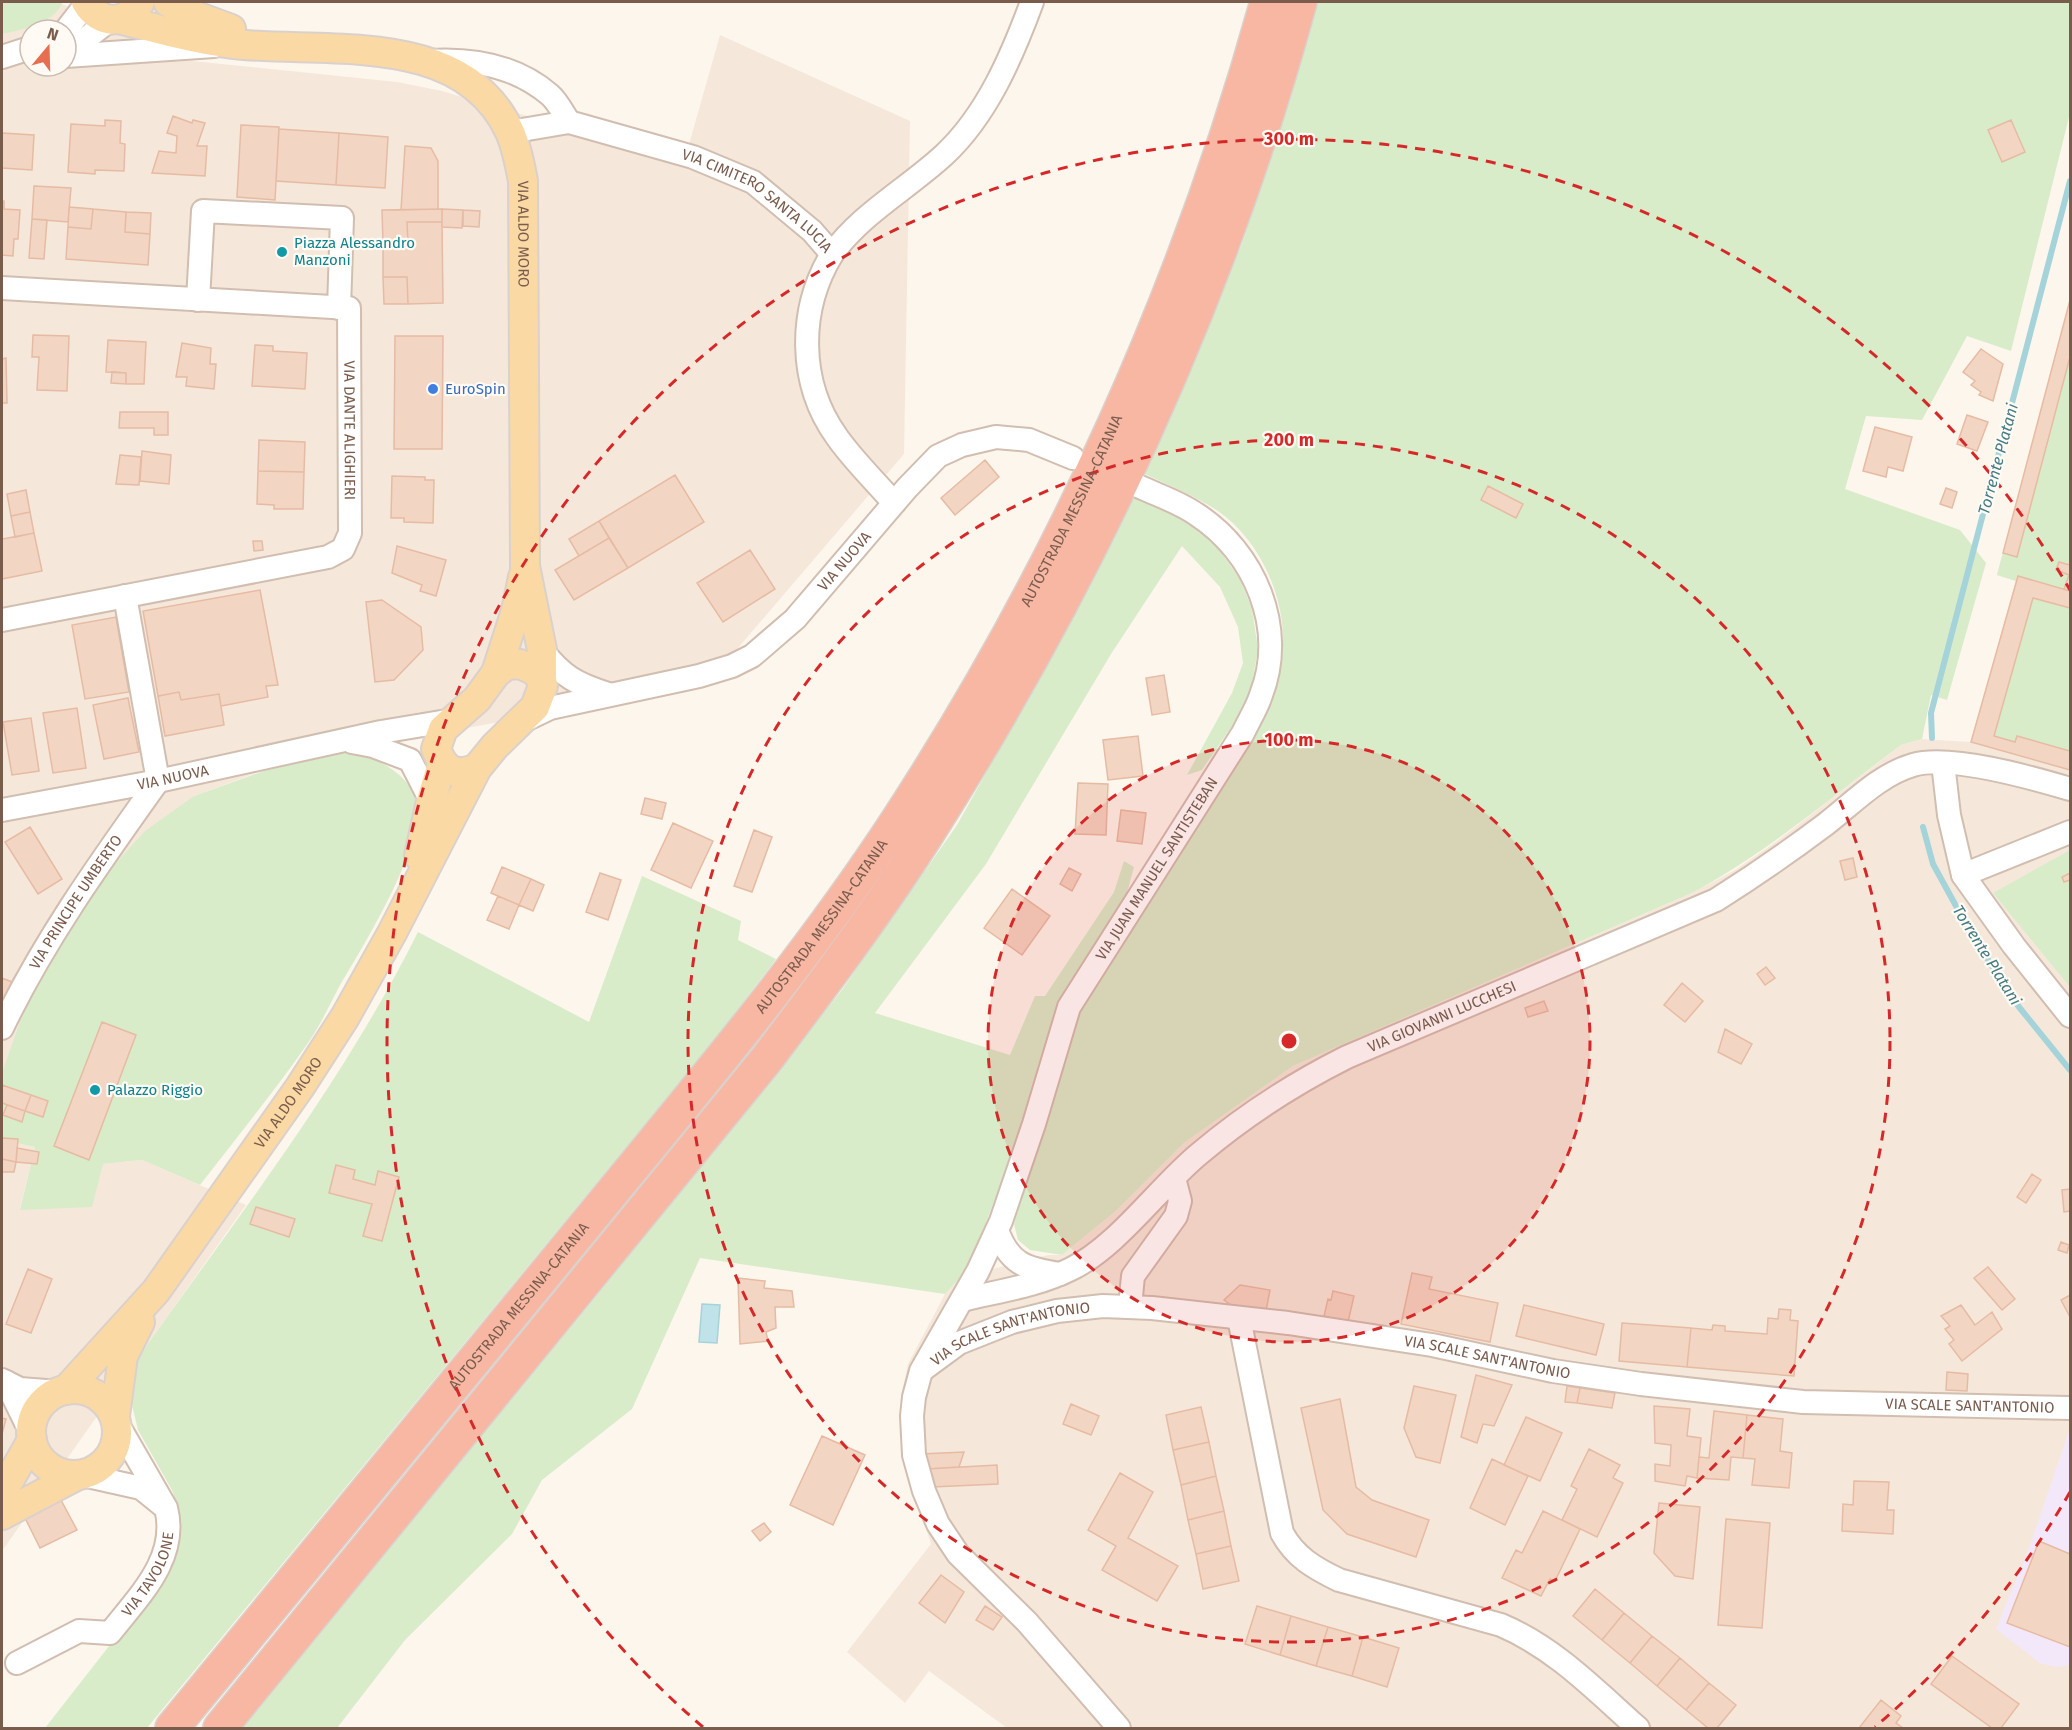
<svg xmlns="http://www.w3.org/2000/svg" width="2072" height="1730" viewBox="0 0 2072 1730" font-family="'Fira Sans',sans-serif">
  <rect width="100%" height="100%" fill="#fdf6ec"/>
  <path fill="#f5e8da" fill-rule="evenodd" d="M2,2H61L62,4L183,60L397,82L442,91L684,162L720,35L910,121L904,454L708,683L354,749L264,770L194,796L2,1073ZM30,30H66V66H30Z
    M2070,300V1728H1007L929,1671L905,1703L847,1652L931,1544L907,1470L901,1397L908,1364L945,1294L961,1277L1048,1255H1062L1117,1210L1184,1143L1293,1066L1694,892L1735,870L1777,841L1901,745L1922,739L1971,742L2016,581L1997,575Z
    M2,1140L35,1147L20,1209L103,1164L142,1160L246,1205L2,1551Z"/>
  <path fill="#f3e8fa" d="M2070,1428V1665L2056,1667L2040,1663L1996,1629L2029,1548Z"/>
  <path fill="#d8ecc9" d="M2,2H61L62,4C51,25 23,29 2,34Z
    M1318,2H2070V113L2011,351L1967,336L1922,420L1866,416L1845,489L1960,530L1986,563L1947,700L1931,695L1922,739L1901,745C1833,796 1769,851 1694,892L1293,1066L1184,1143L1117,1210L1062,1255L1030,1250L1018,1240L1014,1224L1076,1018L1110,961L1254,739C1267,712 1278,687 1282,657C1289,603 1261,539 1215,509C1193,495 1168,485 1145,474L1241,246L1291,97Z
    M2070,300V770L1971,742L2016,581L1997,575Z
    M1135,495L1190,522L1218,548L1240,579L1252,609L1258,649L1251,690L1232,726L1202,770L1187,775L1232,693L1243,663L1238,627L1220,587L1182,546L1111,654L986,864L875,1013L1010,1055L1035,996H1045L1114,892L1124,861L1134,867L1127,893L1063,995L1012,1156L975,1250L961,1277L945,1294L700,1258L632,1409L542,1480L512,1534L405,1640L337,1728H240L598,1294L841,991L957,825L1058,644Z
    M354,749C378,760 412,775 417,804C424,848 362,948 339,987C329,1006 320,1026 308,1043C274,1092 236,1138 200,1185L142,1160L103,1164L92,1207L20,1210L35,1147L2,1140V1073L28,999L97,884L145,831L194,796L264,771Z
    M2070,850V987L1993,893Z
    M642,876L741,921L738,940L776,959L722,1031L147,1728H45L156,1586L178,1511L173,1492L138,1430L131,1401L135,1362C233,1223 342,1085 418,932L589,1022Z"/>
  <path fill="#bfe3e8" stroke="#a5d3da" stroke-width="1.5" d="M702,1304L720,1305L717,1343L699,1342Z"/>
  <g fill="none" stroke-linecap="round" stroke-linejoin="round">
    <path stroke="#a5d3da" stroke-width="6" d="M1932,738L1931,713L2070,181
      M1923,827L1933,864L1973,937L2019,1007L2070,1070"/>
  </g>
  <path fill="#f3d5c3" stroke="#e6bba3" stroke-width="1.5" d="M173,116L192,123L193,120L205,123L197,146H207L205,176L152,173L159,151L176,153L177,136L167,133Z
    M105,120L121,121L120,143L125,144L124,171L95,170V174L68,172L71,124L105,126Z
    M2011,120L2025,152L2002,162L1988,130Z
    M241,125L279,127L275,200L237,197Z
    M279,129L339,133L336,185L276,181Z
    M2,133L34,135L32,170L2,168Z
    M339,133L388,137L385,188L336,185Z
    M405,146L431,148L438,161V209L401,210Z
    M34,186L71,188L68,222L32,219Z
    M2,201H4V209L20,210L18,239H14L13,256L2,255Z
    M69,207L93,209L91,229L68,227Z
    M93,209L126,212L125,232L150,234L148,265L66,259L68,227L91,229Z
    M442,209L463,210L462,228L442,227Z
    M442,209V222H407L408,243H383L382,210Z
    M463,210L480,211L479,227L463,226Z
    M126,212L151,213L150,234L125,232Z
    M32,219L47,220L44,259L29,258Z
    M407,222H442L443,303L408,304L407,277H383V243H408Z
    M383,277H407L408,304H384Z
    M2070,300V357L2017,557L2003,553Z
    M33,335L69,336L67,391L37,390L39,357H32Z
    M395,336H443L442,449H394Z
    M108,340L146,342L144,384H126V373L106,372Z
    M182,343L211,348L210,364H216L214,389L186,386L187,377H176Z
    M255,345L273,346V351L307,353L305,389L252,386Z
    M1981,349L2003,364L1993,401L1979,395L1981,392L1971,385L1975,381L1963,372Z
    M6,358L7,403H2V359Z
    M112,372L126,373V384L111,383Z
    M120,412H168V435H154V428H119Z
    M1967,415L1988,422L1977,451L1957,444Z
    M1875,427L1912,437L1903,471L1888,467L1886,477L1863,471Z
    M259,440L305,442L304,472L258,471Z
    M142,451L171,455L169,484L140,481Z
    M120,455L141,457L139,485L116,484Z
    M985,460L999,477L955,515L941,498Z
    M258,471L304,472L303,509H274V505L257,504Z
    M675,475L704,522L628,568L599,521Z
    M392,476L425,477V480H434L433,523L404,522V518H391Z
    M1488,486L1523,504L1516,518L1481,500Z
    M1946,488L1957,492L1952,508L1940,504Z
    M26,490L30,512L11,516L7,494Z
    M30,512L34,533L15,537L11,516Z
    M599,521L609,538L579,556L569,539Z
    M34,533L42,571L2,579V539Z
    M609,538L628,568L574,600L555,570Z
    M253,541H262L263,550L254,551Z
    M397,546L446,560L436,596L420,591L422,585L392,573Z
    M750,550L775,589L723,622L697,583Z
    M2059,562L2070,565V591L2064,589L2069,575L2056,570Z
    M2018,576L2070,591V608L2033,598L1994,736L2015,742L2017,736L2070,751V770L1971,742Z
    M260,590L278,685L266,686L268,697L221,706L219,694L181,700L179,692L158,696L143,611Z
    M382,600L421,627L423,650L394,680L375,682L366,602Z
    M116,617L129,692L85,699L72,625Z
    M1164,675L1170,712L1152,715L1146,678Z
    M179,692L181,700L219,694L224,725L165,736L158,696Z
    M128,698L139,752L104,759L93,705Z
    M77,708L86,768L53,773L43,713Z
    M31,718L39,771L12,775L3,722Z
    M1138,736L1143,776L1108,780L1103,740Z
    M1078,783L1108,784L1106,835L1075,834Z
    M645,798L666,803L662,819L641,814Z
    M1121,810L1146,813L1142,844L1117,841Z
    M673,823L713,841L691,888L651,870Z
    M30,827L62,879L38,894L5,842Z
    M754,830L772,837L752,892L734,886Z
    M1853,858L1857,877L1845,880L1840,861Z
    M502,867L531,879L519,905L491,893Z
    M1069,868L1081,874L1072,891L1060,884Z
    M600,873L621,880L608,920L586,912Z
    M2070,873V880L2064,882L2062,877Z
    M531,879L544,885L533,911L519,905Z
    M1012,889L1050,916L1022,955L984,928Z
    M498,896L519,905L509,929L487,920Z
    M1766,967L1775,978L1765,985L1757,974Z
    M2,978L12,982L2,1007Z
    M1682,983L1703,1001L1685,1022L1664,1005Z
    M1544,1001L1548,1011L1528,1017L1525,1008Z
    M102,1022L136,1035L89,1160L54,1146Z
    M1725,1029L1752,1044L1741,1064L1718,1052Z
    M2,1085L31,1095L25,1111L2,1103Z
    M31,1095L48,1101L43,1117L25,1111Z
    M7,1105L25,1111L22,1122L3,1115Z
    M2,1138L18,1139L16,1162L2,1159Z
    M17,1148L39,1152L37,1164L16,1162Z
    M2,1159L16,1162L14,1172H2Z
    M336,1165L355,1170L353,1179L375,1185L378,1171L399,1177L382,1241L363,1236L372,1204L329,1193Z
    M2032,1174L2041,1180L2026,1203L2017,1197Z
    M2070,1189V1211L2064,1212L2062,1190Z
    M256,1207L295,1219L289,1237L250,1224Z
    M2061,1242L2069,1245L2067,1253L2058,1250Z
    M1988,1267L2015,1299L2002,1310L1974,1278Z
    M28,1269L52,1279L31,1333L6,1324Z
    M1412,1273L1432,1277L1429,1289L1498,1303L1490,1342L1401,1324Z
    M738,1278L765,1281L764,1288L792,1291L794,1307H775L776,1328L766,1332L768,1341L740,1344Z
    M1240,1285L1270,1290L1266,1311L1231,1305L1224,1300Z
    M1333,1291L1354,1296L1348,1322L1324,1316L1328,1299L1331,1300Z
    M2070,1295V1317L2061,1300Z
    M1524,1305L1604,1324L1596,1355L1516,1336Z
    M1961,1305L1975,1325L1992,1312L2002,1329L1962,1361L1949,1344L1954,1340L1945,1329L1950,1326L1941,1316Z
    M1779,1309L1791,1310L1790,1320L1798,1321L1794,1376L1687,1367L1691,1328L1712,1330L1713,1325L1725,1326V1331L1767,1334L1768,1318L1778,1319Z
    M1622,1323L1691,1328L1687,1367L1619,1361Z
    M1947,1372L1968,1374L1967,1391L1946,1390Z
    M1476,1375L1512,1385L1494,1426L1483,1424L1477,1443L1461,1437Z
    M1414,1386L1456,1395L1440,1463L1416,1457L1404,1428Z
    M1567,1386L1580,1388L1577,1403L1565,1402Z
    M1580,1388L1615,1393L1612,1408L1577,1403Z
    M1340,1399L1356,1487L1372,1500L1429,1520L1416,1557L1347,1534L1323,1510L1301,1408Z
    M1071,1404L1099,1416L1091,1435L1063,1424Z
    M1654,1406L1690,1409L1687,1436L1701,1438L1697,1478L1687,1476L1685,1486L1655,1481V1464L1670,1466L1671,1445L1655,1443Z
    M1201,1407L1209,1442L1173,1450L1166,1415Z
    M1714,1411L1747,1415L1743,1458L1731,1457L1729,1480L1697,1478L1699,1457L1709,1458Z
    M1747,1415L1783,1419L1780,1451L1792,1453L1789,1488L1752,1485L1755,1459L1743,1458Z
    M1526,1417L1562,1433L1540,1481L1504,1465Z
    M2,1418L6,1419L2,1434Z
    M822,1436L865,1455L833,1525L790,1505Z
    M1209,1442L1216,1476L1181,1485L1173,1450Z
    M1589,1449L1620,1465L1613,1478L1623,1483L1597,1537L1562,1520L1577,1489L1571,1486Z
    M964,1452L959,1467L926,1469L921,1454Z
    M1492,1459L1528,1476L1505,1525L1470,1508Z
    M997,1465L998,1484L932,1487L926,1469Z
    M1120,1473L1153,1492L1128,1538L1178,1566L1157,1601L1102,1570L1116,1546L1088,1530Z
    M1216,1476L1224,1511L1188,1520L1181,1485Z
    M1854,1481L1889,1482L1887,1510H1894L1893,1534L1842,1531L1843,1504L1853,1505Z
    M61,1500L77,1530L40,1548L25,1518Z
    M1659,1503L1700,1507L1693,1579L1675,1576L1654,1553Z
    M1224,1511L1231,1546L1196,1554L1188,1520Z
    M1543,1511L1580,1529L1555,1581L1550,1579L1541,1596L1502,1578L1516,1550L1522,1553Z
    M1726,1519L1770,1523L1762,1628L1718,1625Z
    M764,1523L771,1532L760,1541L752,1531Z
    M2039,1541L2070,1554V1647L2007,1623Z
    M1231,1546L1239,1581L1203,1589L1196,1554Z
    M941,1575L964,1592L945,1623L919,1603Z
    M1595,1589L1624,1613L1602,1640L1573,1616Z
    M985,1606L1002,1617L993,1630L976,1620Z
    M1257,1606L1291,1616L1280,1655L1245,1644Z
    M1624,1613L1652,1636L1630,1663L1602,1640Z
    M1291,1616L1328,1627L1316,1666L1280,1655Z
    M1328,1627L1363,1637L1352,1676L1316,1666Z
    M1652,1636L1680,1658L1657,1686L1630,1663Z
    M1363,1637L1399,1648L1387,1687L1352,1676Z
    M1952,1656L2019,1704L2001,1728H1992L1931,1684Z
    M1680,1658L1709,1683L1686,1710L1657,1686Z
    M1709,1683L1736,1705L1717,1728H1708L1686,1710Z
    M1881,1700L1901,1716L1896,1723L1903,1728H1859Z"/>
  <g fill="none" stroke-linecap="round" stroke-linejoin="round">
    <defs>
      <g id="minor">
        <path d="M66,30L87,3"/>
        <path d="M66,48L88,37L110,20"/>
        <path d="M66,56L214,46"/>
        <path d="M2,57L30,48"/>
        <path d="M428,61C472,58 515,65 550,95C558,102 563,113 569,122"/>
        <path id="s1" d="M510,132L569,122L693,157L753,182L812,231L832,254C798,310 798,383 837,437C853,460 875,481 894,503"/>
        <path d="M832,254C862,213 907,189 944,155C987,115 1012,56 1032,2"/>
        <path id="s2" d="M2,288L349,308L350,533L343,549L328,557L2,620"/>
        <path d="M198,300L203,211L342,218L339,308"/>
        <path d="M125,596L158,781"/>
        <path d="M542,650C562,676 576,684 608,694"/>
        <path id="s3" d="M523,721L550,708L699,676L732,666L752,656L795,619L907,488L938,456L962,445L996,437L1029,440L1073,458"/>
        <path d="M352,742L373,746L410,760L431,801"/>
        <path d="M1943,763L1949,815L1963,875L2014,946L2070,1016"/>
        <path id="s4" d="M2,810L158,781L381,732L453,720"/>
        <path d="M1963,875L2070,832"/>
        <path id="s5" d="M2,1028C44,940 101,861 158,781"/>
        <path d="M997,1230C1009,1264 1026,1269 1060,1274"/>
        <path id="s6" d="M962,1300C999,1291 1037,1286 1071,1269C1117,1247 1159,1187 1199,1154C1244,1116 1295,1083 1347,1057L1716,900C1754,876 1790,851 1826,824C1853,803 1879,775 1913,765C1950,754 2033,778 2070,789"/>
        <path d="M1130,1307L1133,1276L1176,1216L1180,1201L1174,1178"/>
        <path d="M1239,1318L1282,1533C1295,1557 1314,1568 1339,1580L1501,1625C1555,1648 1595,1690 1638,1728"/>
        <path id="s7" d="M925,1368L959,1343L1012,1322L1057,1311L1103,1306L1152,1308L1288,1323L1432,1345L1553,1371L1641,1384L1803,1402L2070,1408"/>
        <path d="M2,1380L20,1389L59,1392"/>
        <path d="M6,1382L31,1433"/>
        <path d="M83,1475L141,1488L162,1505"/>
        <path id="s8" d="M17,1663L79,1631L110,1633C139,1596 179,1558 166,1508L117,1423"/>
        <path id="s9" d="M1119,1728L1027,1622L958,1554L938,1524L924,1491L914,1455L912,1416L914,1397L921,1371L978,1271L1001,1221L1034,1124L1069,1007L1243,733C1249,720 1257,708 1261,695C1287,628 1255,552 1196,514C1179,502 1157,495 1138,486"/>
      </g>
      <g id="major">
        <path d="M86,2C100,26 127,25 140,2"/>
        <path d="M168,2L193,15L231,29"/>
        <path id="s10" d="M122,20C159,29 196,40 234,44C326,54 463,29 510,132C517,148 520,165 523,181L525,566L542,650V678"/>
        <path d="M496,673L516,611L523,577"/>
        <path d="M419,856L431,801L442,764"/>
        <circle cx="74" cy="1432" r="43"/>
        <path id="s11" d="M66,1390L156,1291L300,1087L345,1017L392,933L477,768L495,746L535,707L543,686L542,678L533,670L520,664L507,665L496,673L477,699L443,729L436,749C445,771 455,777 477,768"/>
        <path d="M115,1416L123,1356L140,1322"/>
        <path d="M2,1493L32,1440"/>
        <path d="M2,1515L76,1476"/>
      </g>
      <g id="highway">
        <path id="s12" d="M172,1728C310,1560 449,1392 587,1223C694,1092 804,963 897,821C1061,570 1187,291 1267,2"/>
        <path d="M220,1728L766,1060C821,987 877,913 926,836C1090,578 1220,297 1300,2"/>
      </g>
    </defs>
    <use href="#minor" stroke="#d1beb0" stroke-width="26"/>
    <use href="#major" stroke="#dad1cd" stroke-width="32"/>
    <use href="#highway" stroke="#dad1cd" stroke-width="36"/>
    <use href="#minor" stroke="#fff" stroke-width="22"/>
    <use href="#major" stroke="#fbd9a5" stroke-width="28"/>
    <use href="#highway" stroke="#f7b7a3" stroke-width="33"/>
  </g>
  <circle cx="1289" cy="1041" r="301" fill="#d62828" fill-opacity=".12"/>
  <g fill="none" stroke="#d62828" stroke-width="3" stroke-dasharray="10 8">
    <circle cx="1289" cy="1041" r="301"/>
    <circle cx="1289" cy="1041" r="601"/>
    <path d="M2070 1492A902 902 0 0 1 1875 1727M703 1727A902 902 0 1 1 2070 590"/>
  </g>
  <g fill="#0f9aa8" stroke="#fffaf3" stroke-width="2">
    <circle cx="282" cy="252" r="6"/>
    <circle cx="95" cy="1090" r="6"/>
  </g>
  <circle fill="#3f7fe0" stroke="#fffaf3" stroke-width="2" cx="433" cy="389" r="6"/>
  <g text-anchor="middle" dominant-baseline="central" stroke-width="4.5" stroke-linejoin="round" paint-order="stroke">
    <g font-size="15" fill="#7a5c4d" stroke="#fffaf3">
      <text stroke="none"><textPath href="#s1" startOffset="267">VIA CIMITERO SANTA LUCIA</textPath></text>
      <text stroke="none"><textPath href="#s10" startOffset="525">VIA ALDO MORO</textPath></text>
      <text stroke="none"><textPath href="#s2" startOffset="470">VIA DANTE ALIGHIERI</textPath></text>
      <text stroke="none"><textPath href="#s12" startOffset="1518">AUTOSTRADA MESSINA-CATANIA</textPath></text>
      <text stroke="none"><textPath href="#s3" startOffset="372">VIA NUOVA</textPath></text>
      <text stroke="none"><textPath href="#s4" startOffset="174">VIA NUOVA</textPath></text>
      <text stroke="none"><textPath href="#s9" startOffset="990">VIA JUAN MANUEL SANTISTEBAN</textPath></text>
      <text stroke="none"><textPath href="#s5" startOffset="146">VIA PRINCIPE UMBERTO</textPath></text>
      <text stroke="none"><textPath href="#s12" startOffset="1032">AUTOSTRADA MESSINA-CATANIA</textPath></text>
      <text stroke="none"><textPath href="#s6" startOffset="567">VIA GIOVANNI LUCCHESI</textPath></text>
      <text stroke="none"><textPath href="#s11" startOffset="364">VIA ALDO MORO</textPath></text>
      <text stroke="none"><textPath href="#s12" startOffset="546">AUTOSTRADA MESSINA-CATANIA</textPath></text>
      <text stroke="none"><textPath href="#s7" startOffset="94">VIA SCALE SANT'ANTONIO</textPath></text>
      <text stroke="none"><textPath href="#s7" startOffset="580">VIA SCALE SANT'ANTONIO</textPath></text>
      <text stroke="none"><textPath href="#s7" startOffset="1066">VIA SCALE SANT'ANTONIO</textPath></text>
      <text stroke="none"><textPath href="#s8" startOffset="172">VIA TAVOLONE</textPath></text>
    </g>
    <g font-size="15" fill="#0d838f" stroke="#fffaf3" text-anchor="start">
      <text x="294" y="243">Piazza Alessandro<tspan x="294" dy="17">Manzoni</tspan></text>
      <text x="107" y="1090">Palazzo Riggio</text>
    </g>
    <g font-size="15" fill="#366cbe" stroke="#fffaf3" text-anchor="start">
      <text x="445" y="389">EuroSpin</text>
    </g>
    <g font-size="16" font-style="italic" fill="#437c86" stroke="#fffaf3">
      <text transform="translate(1998 459) rotate(-75)">Torrente Platani</text>
      <text transform="translate(1987 955) rotate(58)">Torrente Platani</text>
    </g>
  </g>
  <circle cx="1289" cy="1041" r="9" fill="#d62828" stroke="#fffaf3" stroke-width="3"/>
  <g font-size="18" text-anchor="middle" font-weight="bold" fill="#d62828" stroke="#fffaf3" stroke-width="4.5" stroke-linejoin="round" paint-order="stroke">
    <text x="1289" y="145">300 m</text>
    <text x="1289" y="446">200 m</text>
    <text x="1289" y="746">100 m</text>
  </g>
  <rect width="2072" height="1730" fill="none" stroke="#7a5c4d" stroke-width="6"/>
  <g transform="translate(48 48) rotate(19)"><circle r="28" fill="#fffaf3" stroke="#cabbb1" stroke-width="1.5"/>
  <path d="M0-4.5L10 22L0 15L-10 22Z" fill="#e76f51"/>
  <text y="-9" font-size="16" font-weight="bold" text-anchor="middle" fill="#7a5c4d">N</text>
  </g>
</svg>
